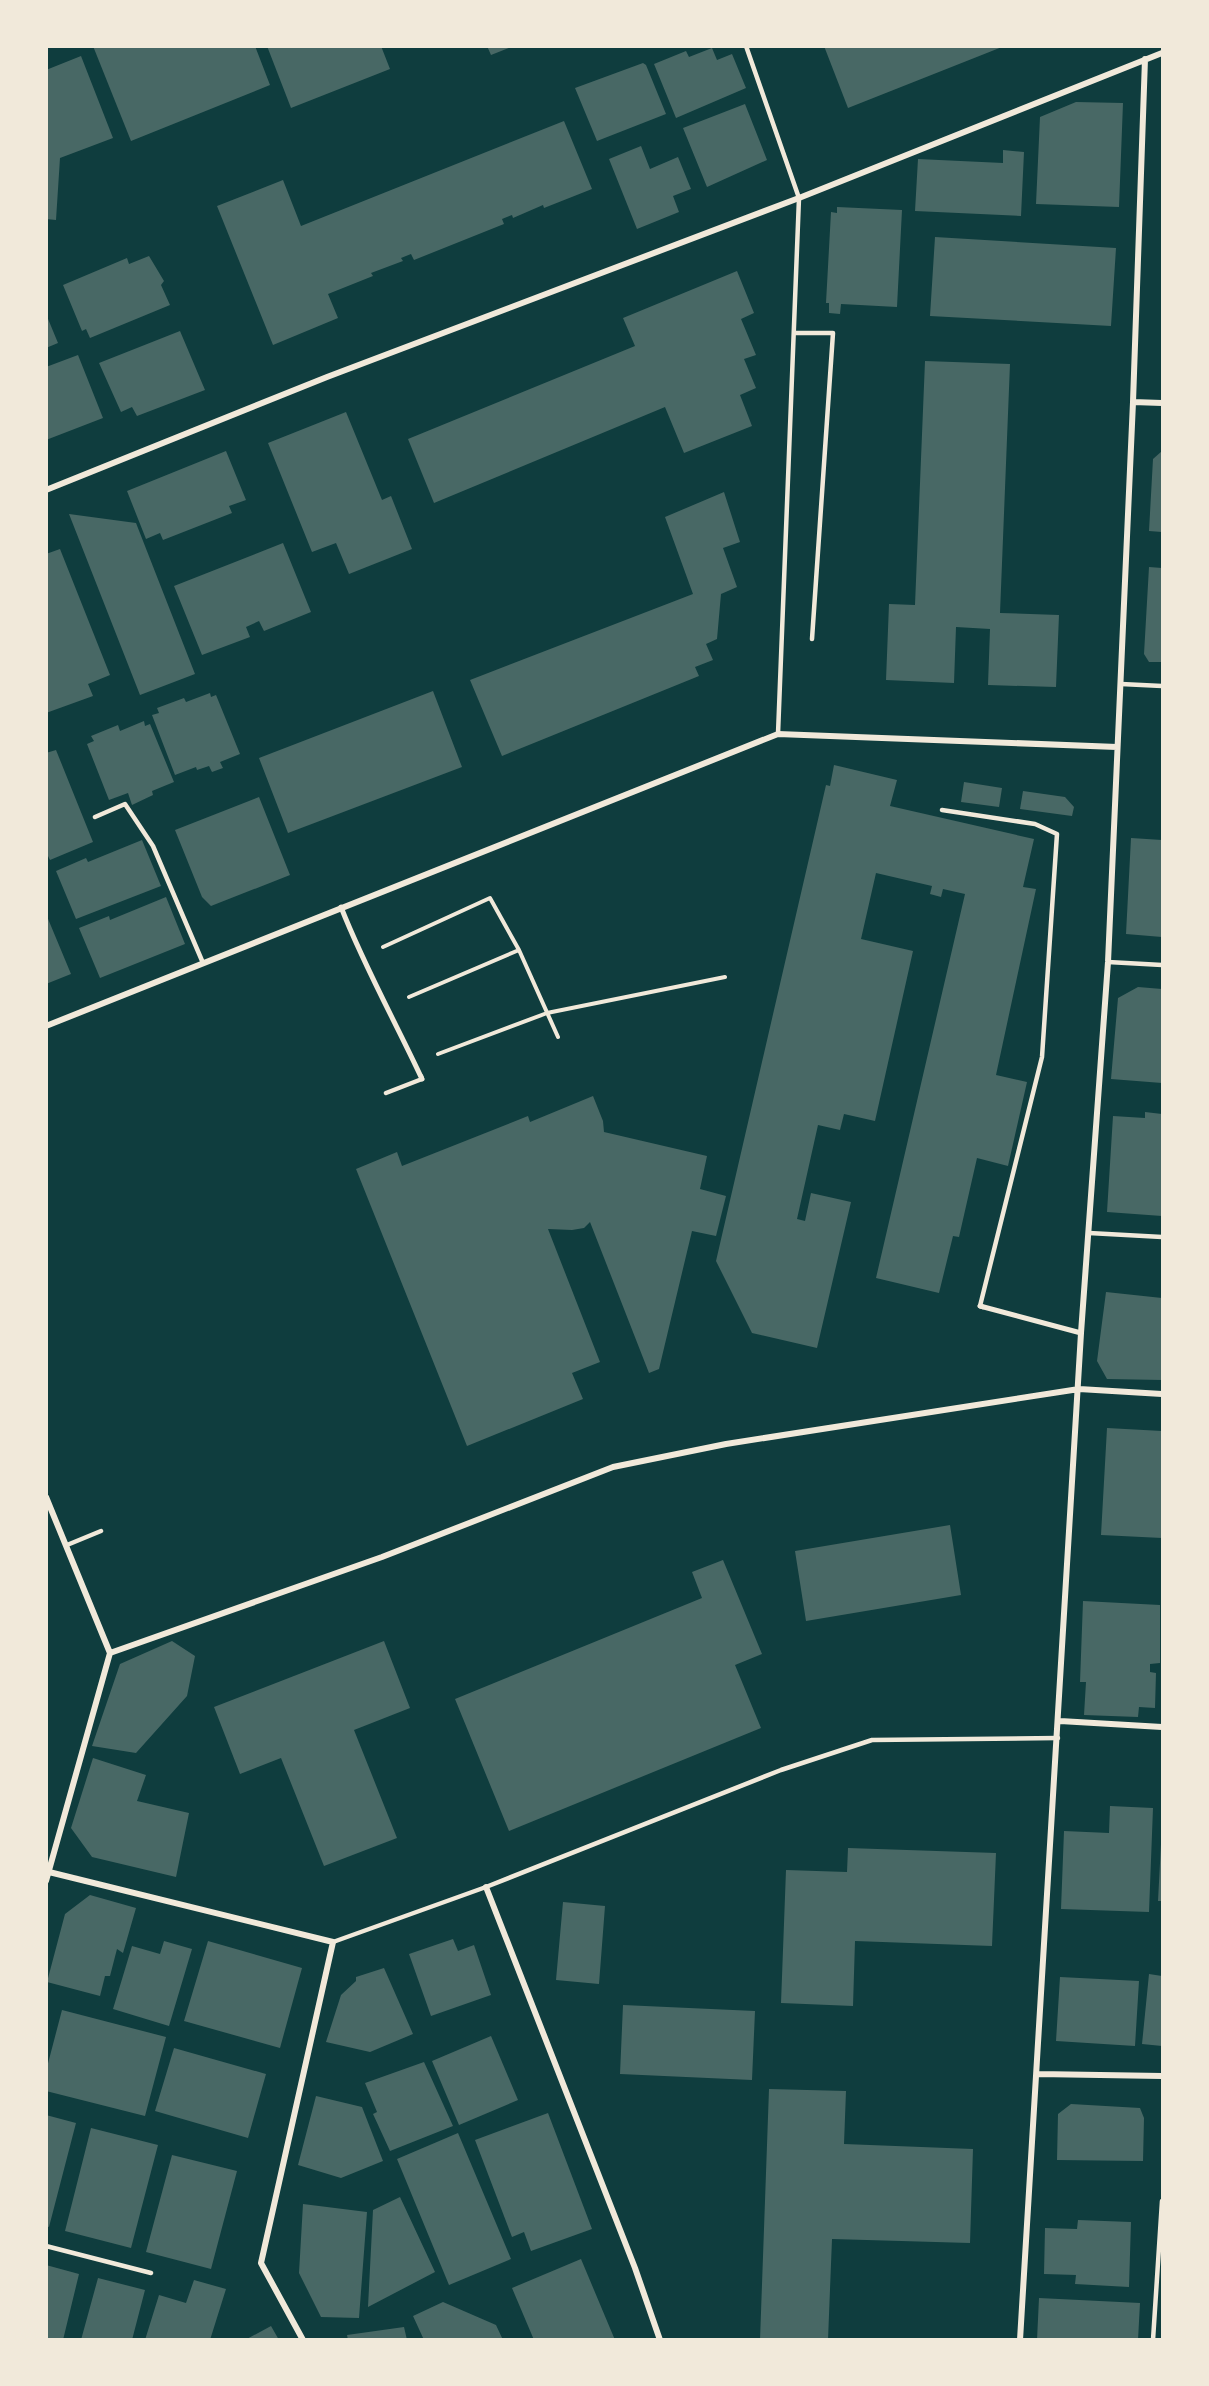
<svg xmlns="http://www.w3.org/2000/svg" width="1209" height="2386" viewBox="0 0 1209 2386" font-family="'Titillium Web',sans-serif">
  <rect width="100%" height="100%" fill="#0f3d3e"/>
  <path fill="#486865" d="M93,46H255L270,85L131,141Z
    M267,46H381L390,69L291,108Z
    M487,46H511V47L491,55Z
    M824,46H1002V47L848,108Z
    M712,48L717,60L732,54L746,88L676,118L654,64L686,51L689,57Z
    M81,56L113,138L60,158L56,220L46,219V70Z
    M643,63L646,65L666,114L597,141L575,88Z
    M1076,102L1123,103L1119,207L1036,204L1040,117Z
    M745,104L767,160L707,187L683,128Z
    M564,121L592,189L544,208L543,205L513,218L512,215L502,219L504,224L414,260L411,254L401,258L403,261L371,273L373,276L328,294L338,318L273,345L217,206L283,180L301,226Z
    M641,146L650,169L678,157L691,189L673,196L679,212L637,229L609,159Z
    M1003,150L1024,152L1021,216L915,211L918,159L1003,163Z
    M837,207L902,210L897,307L841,304L840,314L829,313V303H826L831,212L837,213Z
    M935,237L1116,248L1111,326L930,316Z
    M149,256L164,281L161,285L170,305L90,338L86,329L82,331L63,285L127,258L129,264Z
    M737,271L754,313L741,319L756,355L744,359L756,388L740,395L752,426L684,453L665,407L434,503L408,439L635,346L623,318Z
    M46,314L58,343L46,348Z
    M180,331L205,390L137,416L132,407L121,412L99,363Z
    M78,355L103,418L46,440V367Z
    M925,361L1010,364L1000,613L1059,615L1056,687L988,685L990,629L956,627L954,683L886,680L889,604L915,605Z
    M346,412L382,500L391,496L412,549L349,574L336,543L312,552L268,443Z
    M226,451L246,500L229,506L232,513L163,540L160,533L146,539L127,491Z
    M1162,451V532L1149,531L1153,459Z
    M724,492L740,542L723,548L737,587L721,594L717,639L706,644L713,660L695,667L699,676L502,756L470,680L693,594L665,517Z
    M69,514L136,523L195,674L140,695Z
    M283,543L311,612L264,631L259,621L246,627L250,637L202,655L174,586Z
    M60,549L110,675L88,684L93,696L46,713V554Z
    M1149,567L1162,568V662H1149L1144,654Z
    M433,691L462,767L288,833L259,758Z
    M210,693L211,697L216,695L240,754L220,762L223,768L212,772L209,766L197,770L196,767L175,775L152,715L159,713L157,708L184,698L186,702Z
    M144,721L145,726L150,724L174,782L152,791L153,795L132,805L128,793L109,800L87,744L94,741L91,736L118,725L120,731Z
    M56,750L93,842L50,860L46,852V753Z
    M834,765L897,780L890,806L1034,839L1023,887L1036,889L996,1075L1027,1082L1008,1166L977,1158L959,1237L953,1236L939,1293L876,1278L965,894L943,889L941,897L930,894L932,886L876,873L861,939L913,951L875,1121L844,1114L840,1130L818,1125L797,1219L805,1221L811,1193L851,1202L817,1348L752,1333L716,1261L826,785L830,786Z
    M964,782L1002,788L999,807L961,802Z
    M1023,791L1065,797L1074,807L1072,816L1020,809Z
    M259,797L290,875L211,906L202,897L175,830Z
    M1131,838L1162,840V937L1126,934Z
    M142,840L161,886L76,919L56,871L86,858L88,862Z
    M166,897L185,944L100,978L79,928L109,916L110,920Z
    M46,914L71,974L46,984Z
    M1138,987L1162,989V1083L1111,1079L1118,998Z
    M593,1096L603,1121L604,1132L707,1156L700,1189L726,1196L716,1236L692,1231L659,1369L649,1373L590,1222L584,1228L572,1230L548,1229L600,1362L572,1373L583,1399L467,1446L356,1169L397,1152L402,1166L528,1116L530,1122Z
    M1145,1112L1162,1114V1216L1107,1212L1113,1116L1145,1118Z
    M1106,1292L1162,1298V1380L1107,1379L1097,1361Z
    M1107,1428L1162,1431V1538L1101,1535Z
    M950,1525L961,1595L806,1621L795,1551Z
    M723,1560L762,1654L735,1665L761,1728L509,1831L455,1699L702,1598L692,1572Z
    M1083,1601L1160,1605V1663L1150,1664V1672L1156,1673L1155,1708L1139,1707L1138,1717L1084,1715L1086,1682H1080Z
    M172,1641L195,1656L187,1696L136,1753L92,1746L120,1664Z
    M384,1641L410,1708L354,1730L397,1838L324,1866L281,1758L240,1774L214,1707Z
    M93,1758L146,1775L137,1801L189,1813L176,1877L92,1857L71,1828Z
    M1110,1806L1153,1808L1149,1912L1061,1909L1064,1831L1109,1833Z
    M1161,1844H1162V1901H1158Z
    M848,1848L996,1853L992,1946L855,1941L853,2006L781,2003L786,1870L847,1872Z
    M90,1895L136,1908L123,1953L117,1949L110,1976H105L100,1996L47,1982L65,1914Z
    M563,1902L605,1906L599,1984L556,1980Z
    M453,1939L458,1951L474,1945L491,1995L431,2016L409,1954Z
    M164,1941L192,1949L169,2026L113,2009L132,1946L160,1954Z
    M208,1941L302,1968L280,2048L184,2021Z
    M384,1968L413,2034L370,2052L326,2042L341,1995L356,1981V1977Z
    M1149,1974L1162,1976V2046L1142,2044Z
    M1060,1977L1139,1981L1135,2046L1056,2041Z
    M623,2005L755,2011L752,2080L620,2074Z
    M62,2010L166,2037L145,2116L46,2091V2071Z
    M491,2036L518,2100L459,2125L432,2061Z
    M174,2048L266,2074L248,2138L155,2111Z
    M424,2062L453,2126L390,2151L373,2114L377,2112L365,2083Z
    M769,2089L846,2091L844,2144L973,2149L970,2243L832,2239L828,2340H760Z
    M316,2096L362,2107L383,2161L341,2178L298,2165Z
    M1071,2104L1140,2108L1144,2118L1143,2161L1057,2160L1058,2114Z
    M548,2113L592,2229L531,2251L524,2232L512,2237L475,2140Z
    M46,2115L76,2123L49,2227L46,2226Z
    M91,2128L158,2145L131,2248L65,2231Z
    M458,2133L511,2259L449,2285L397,2159Z
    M172,2155L237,2171L211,2269L146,2252Z
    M400,2197L435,2272L368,2307L373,2210Z
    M303,2204L367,2212L359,2318L321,2317L299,2273Z
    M1078,2220L1131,2222L1129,2287L1075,2284L1076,2275L1044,2274L1045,2228L1077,2229Z
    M581,2259L615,2340H534L512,2288Z
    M46,2265L79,2274L63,2340H46Z
    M98,2278L145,2290L132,2340H81Z
    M194,2280L226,2289L210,2340H145L159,2295L186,2303Z
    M1039,2298L1140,2303L1138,2340H1037Z
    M443,2302L496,2325L503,2340H424L413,2316Z
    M271,2326L279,2340H245Z
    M404,2327L407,2340H348L347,2335Z"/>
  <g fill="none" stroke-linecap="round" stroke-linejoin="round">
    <path stroke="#f1e9da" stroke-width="4" d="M383,947L490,898L519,950L558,1037
      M409,997L519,950
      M438,1054L547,1013L725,977"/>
    <path stroke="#f1e9da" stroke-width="4.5" d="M746,46L799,198L778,734
      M795,333H833L812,639
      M1121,684L1162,686
      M942,810L1035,824L1057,834L1042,1057L980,1306L983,1307
      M95,817L125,804L153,846L203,963
      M1108,962L1162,965
      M386,1093L422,1079L421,1076
      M1089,1233L1162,1237
      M67,1545L101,1531
      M333,1942L486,1887L781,1770L872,1740L1058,1738
      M46,2246L151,2273
      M1153,2340L1162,2201"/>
    <path stroke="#f1e9da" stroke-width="5" d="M341,907C364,966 395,1021 422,1079
      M980,1306L1081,1333"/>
    <path stroke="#f1e9da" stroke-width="6" d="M1133,402L1162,403
      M46,490L327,377L799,198L1162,53
      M46,1026L778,734L1117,747
      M46,1497L110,1653
      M110,1653L382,1557L613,1467L726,1444L1079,1389L1162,1394
      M1060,1721L1162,1727
      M49,1872L333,1942L261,2263L303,2340
      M46,1881L110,1653
      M486,1887L635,2268L660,2340
      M1038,2074L1162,2076
      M1020,2340L1081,1333L1108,962L1133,402L1145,59"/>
  </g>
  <rect width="1209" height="2386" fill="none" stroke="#f1e9da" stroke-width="96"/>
</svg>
